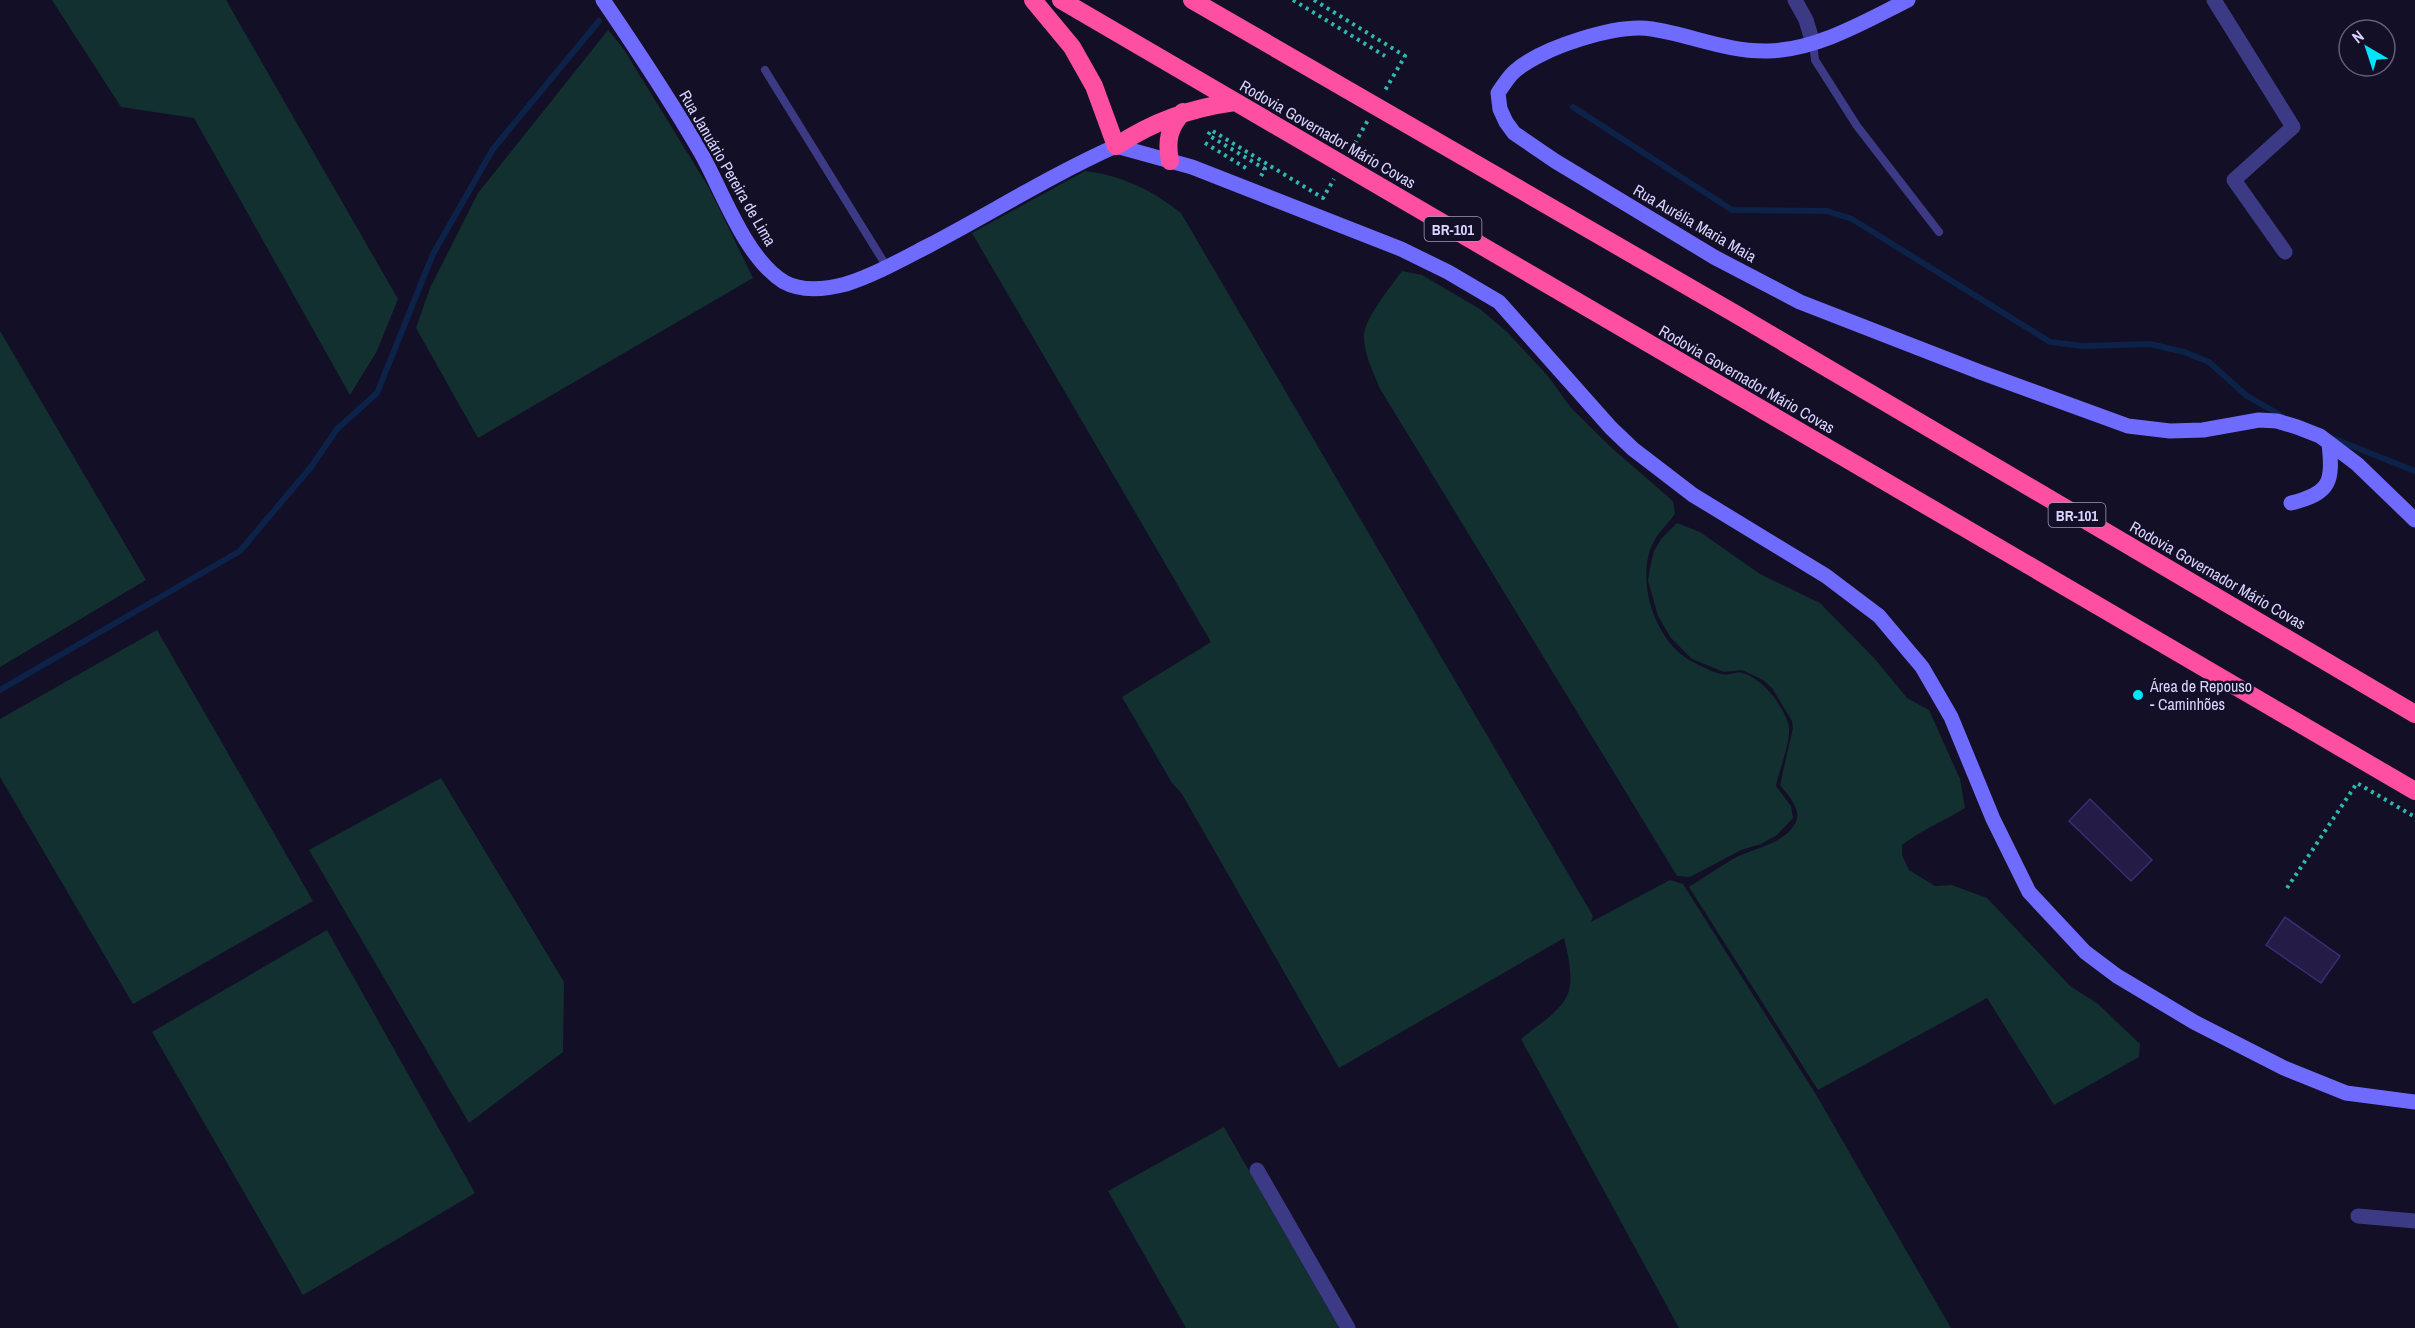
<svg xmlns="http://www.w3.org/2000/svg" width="2415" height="1328" viewBox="0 0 2415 1328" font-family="'Archivo Narrow',sans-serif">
  <rect width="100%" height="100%" fill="#130f26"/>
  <path fill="#12302f" d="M52,0H226L398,299L377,351L350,395L194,118L121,107Z
    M608,30L623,48L709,188L753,278L478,438L416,328L430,288L478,193Z
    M1085,171C1122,175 1153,191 1181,213L1593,916L1591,922L1670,880L1683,884L1815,1093L1951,1328H1679L1521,1039C1535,1027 1556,1015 1566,998C1575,982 1568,954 1564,938L1339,1068L1182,794L1172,783L1122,697L1211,642L972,233Z
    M1402,271L1422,275L1480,309L1507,332L1547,375L1572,409L1614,450L1673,501L1675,514C1668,523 1658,533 1653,543C1635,581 1655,641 1691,661C1699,665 1712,672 1721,674C1728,676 1736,671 1743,673C1763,679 1782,704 1788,723C1793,737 1779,770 1776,786L1791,806L1793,818L1777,835L1761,844L1741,850L1690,877L1677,876L1379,387C1373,371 1364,354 1364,337C1363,320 1392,285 1402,271Z
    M0,331L146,580L0,667Z
    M1677,523L1700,532L1760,574L1820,603L1875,659L1907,698L1929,710L1960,779L1965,808C1944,821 1921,830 1902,845V855L1909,870L1935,886L1952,885L1987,898L2070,986L2098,1004L2140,1044L2139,1057L2054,1105L1987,998L1818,1090L1689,887C1703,878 1718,868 1733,859C1753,848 1784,845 1796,822C1802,809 1787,794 1780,785L1793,728L1792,721L1772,688L1763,680L1742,670L1724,672L1692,659L1671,638L1658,616L1648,581L1650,567L1654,551L1661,539Z
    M157,630L313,901L133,1004L0,777V719Z
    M441,778L564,982L563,1052L469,1123L309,850Z
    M327,930L475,1193L303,1295L152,1032Z
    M1224,1127L1339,1328H1186L1108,1191Z"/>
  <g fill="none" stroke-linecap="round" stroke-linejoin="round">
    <path stroke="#0c2248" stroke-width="6" d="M1573,107L1732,210L1827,211L1852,219L2050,342L2083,346L2150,344L2184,352L2209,362L2247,396L2282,416
      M2332,438L2415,471
      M0,690L240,551L311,467L337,429L377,393L433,254L493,149L599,21"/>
  </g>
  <path fill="#241b47" stroke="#3b2d73" stroke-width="1.5" d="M2090,799L2152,860L2131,881L2069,821Z
    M2285,917L2340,956L2321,983L2266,945Z"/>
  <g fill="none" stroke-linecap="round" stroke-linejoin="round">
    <path stroke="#2fb8b0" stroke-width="4" stroke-dasharray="3 4.5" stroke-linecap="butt" d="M1293,0L1385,56
      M1314,0L1405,56L1384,92
      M1205,143L1249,170
      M1351,150L1368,120
      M1261,176L1265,169L1208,135L1211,130L1323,198L1334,179
      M2287,888L2357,783L2415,817"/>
    <path stroke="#3d3a85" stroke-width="8" d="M1813,43L1815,60L1857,126L1939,232
      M765,70L887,267"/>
    <path stroke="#3d3a85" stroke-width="15" d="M1795,0L1806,20L1813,43
      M2214,0L2293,127L2234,180L2285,252
      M1257,1170L1348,1328
      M2358,1216L2415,1221"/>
    <path stroke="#6f6bff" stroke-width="15" d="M603,0C637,50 671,101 701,153C723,192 745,258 784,282C802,292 827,289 846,284C874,275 901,260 928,246C991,213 1051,175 1116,146L1192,167L1401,249L1448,272L1499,302L1611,428L1633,449L1693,495L1826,576L1879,616L1922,667L1951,717L1993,819L2029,892L2085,952L2117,976L2194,1022L2284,1068L2346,1093L2415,1102
      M1908,0C1866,21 1817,50 1768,51C1727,52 1691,35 1652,29C1617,23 1541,48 1515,71C1508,77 1503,86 1498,93L1500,109L1506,122L1514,133L1555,161L1714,257L1800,302L1980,372L2128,426L2170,431L2203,430L2259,420L2277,421L2297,427L2320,436L2357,464L2415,520
      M2291,503C2331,493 2333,482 2329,443"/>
    <path stroke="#ff4fa3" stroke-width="18" d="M1033,0L1072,47L1094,86L1116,146C1154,121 1191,108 1235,102
      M1061,0L2415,791
      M1192,0L1739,316L2415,714
      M1170,161C1166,141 1169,127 1183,112"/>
  </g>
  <circle fill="#00e5ff" stroke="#130f26" stroke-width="2" cx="2138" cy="695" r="6"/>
  <g text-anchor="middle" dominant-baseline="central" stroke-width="5" stroke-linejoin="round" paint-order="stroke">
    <g fill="#130f26" stroke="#9e99be" stroke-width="1.5">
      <rect x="1424.5" y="217" width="57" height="24" rx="4.5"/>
      <rect x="2048.5" y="503" width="57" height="24" rx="4.5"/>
    </g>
    <g font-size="15" font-weight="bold" fill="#d9d4ff">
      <text x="1453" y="229">BR-101</text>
      <text x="2077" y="515">BR-101</text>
    </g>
    <g font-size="16" fill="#d9d4ff" stroke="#130f26">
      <text transform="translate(1328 134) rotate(30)">Rodovia Governador Mário Covas</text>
      <text transform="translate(728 168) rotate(60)">Rua Januário Pereira de Lima</text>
      <text transform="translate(1695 223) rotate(30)">Rua Aurélia Maria Maia</text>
      <text transform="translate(1747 379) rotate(30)">Rodovia Governador Mário Covas</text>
      <text transform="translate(2218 575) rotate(30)">Rodovia Governador Mário Covas</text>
    </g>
    <g font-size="16" fill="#d9d4ff" stroke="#130f26" text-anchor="start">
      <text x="2150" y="686">Área de Repouso<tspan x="2150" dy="18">- Caminhões</tspan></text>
    </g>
  </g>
  <g transform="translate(2367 48) rotate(321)"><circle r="28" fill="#130f26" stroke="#625e7d" stroke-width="1.5"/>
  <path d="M0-4.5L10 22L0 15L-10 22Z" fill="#00e5ff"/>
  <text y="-9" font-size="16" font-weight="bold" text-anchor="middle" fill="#d9d4ff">N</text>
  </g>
</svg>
